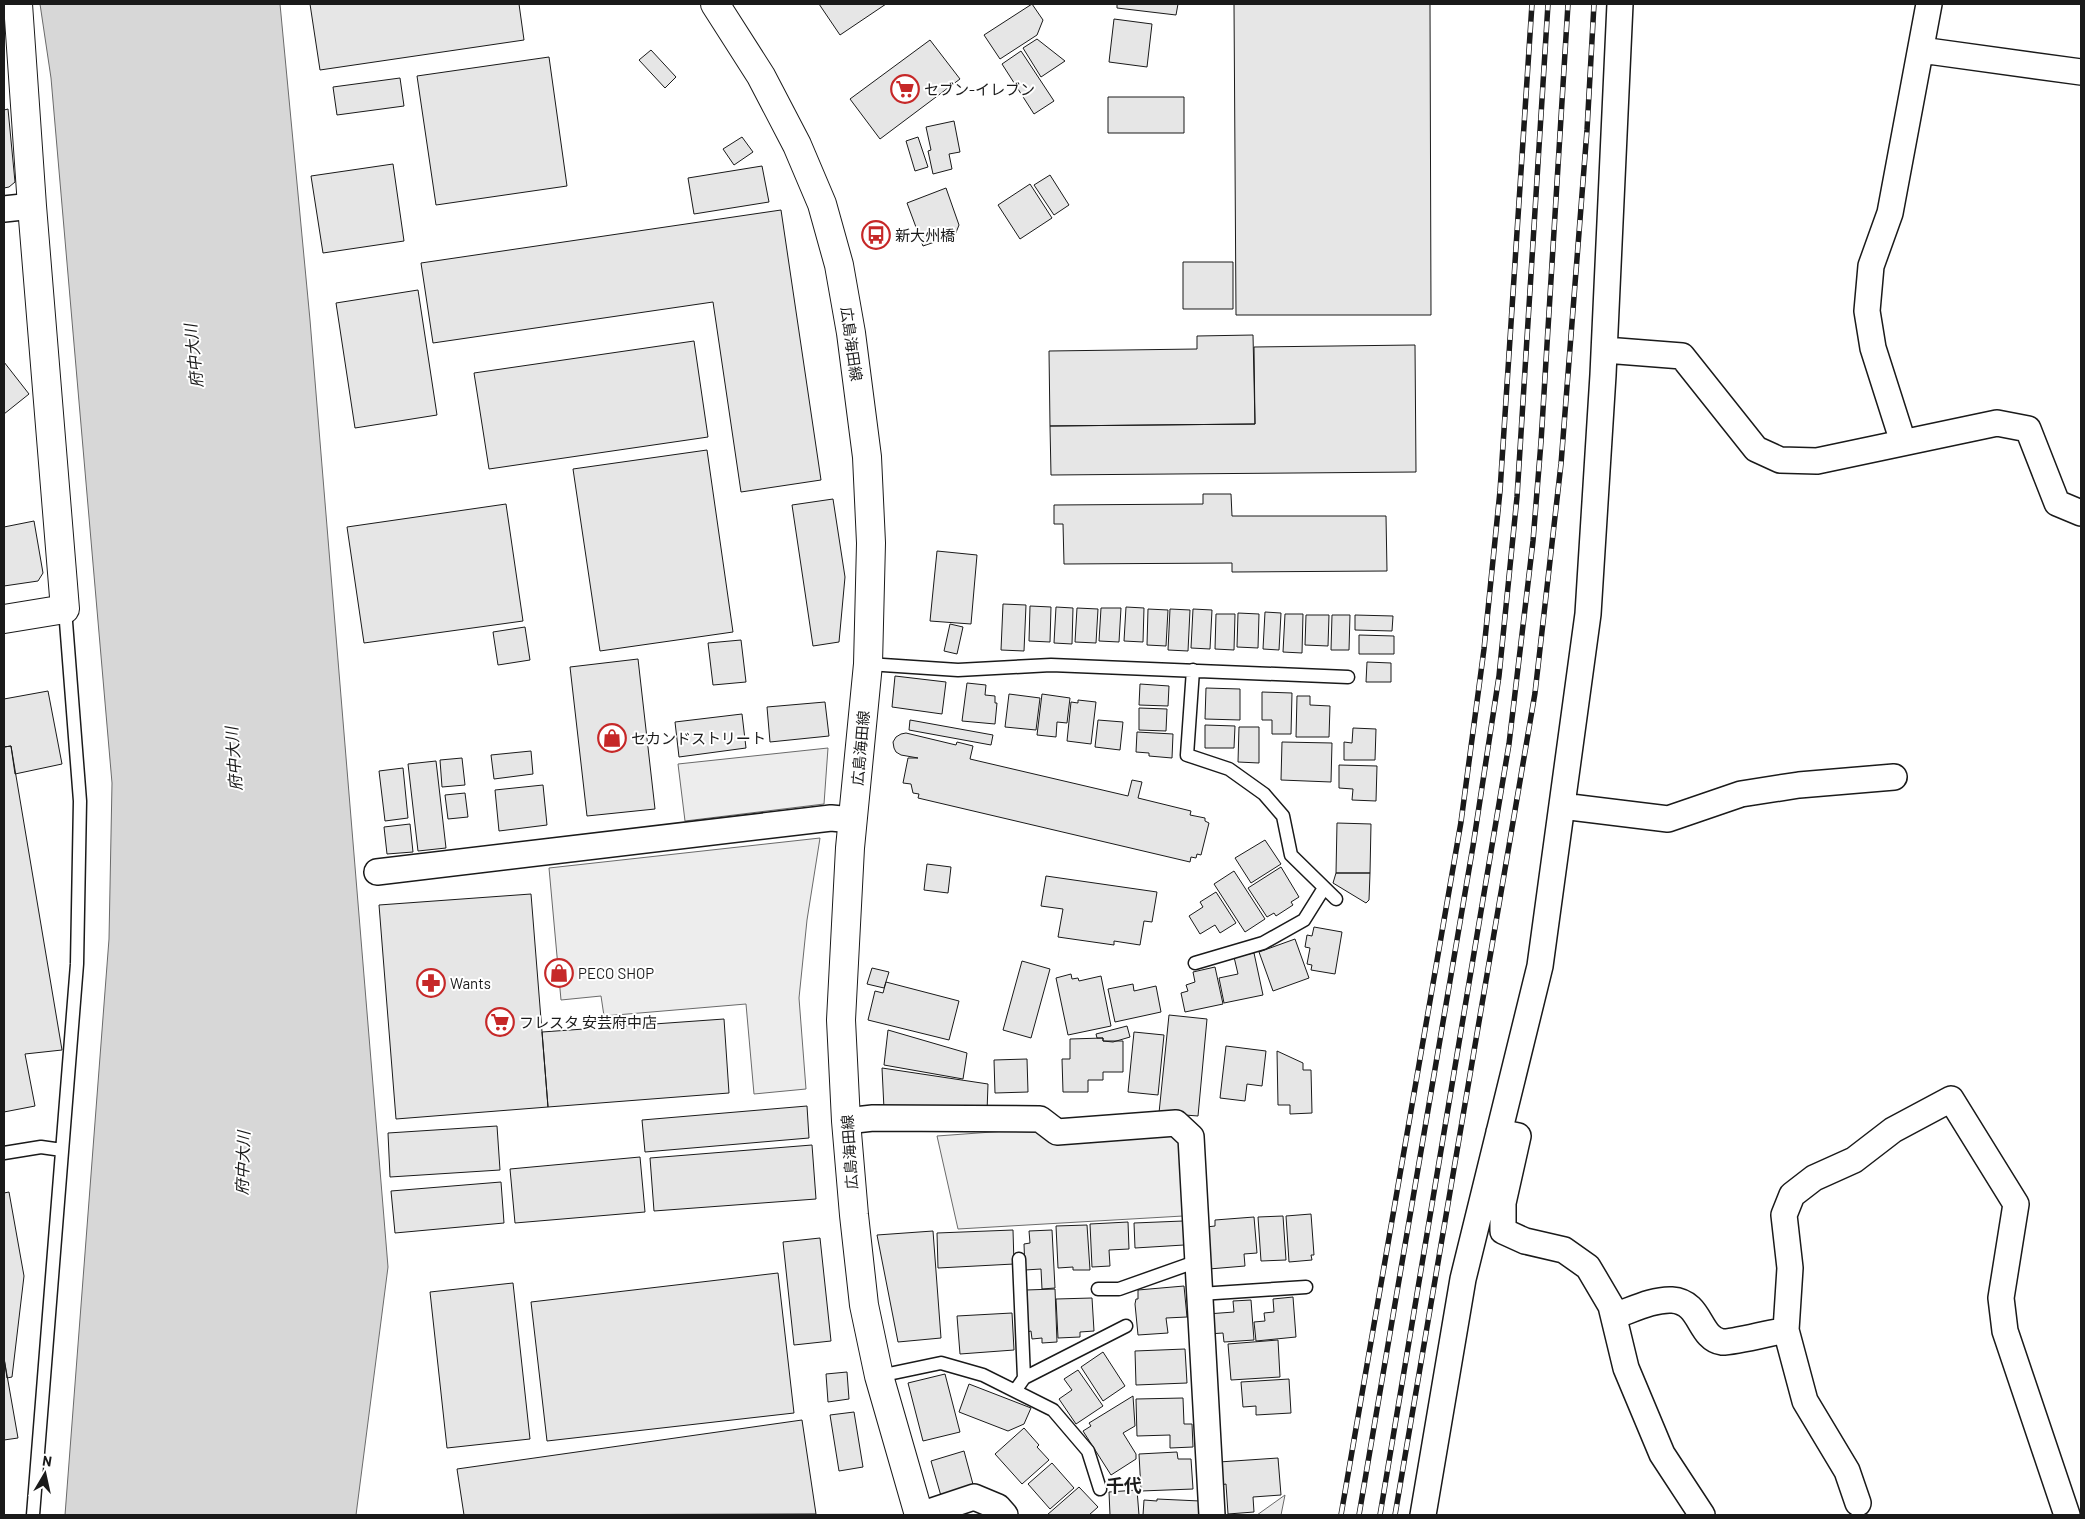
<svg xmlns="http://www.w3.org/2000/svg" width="2085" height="1519" viewBox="0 0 2085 1519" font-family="Barlow,'Noto Sans JP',sans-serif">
  <rect width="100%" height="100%" fill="#fff"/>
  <path fill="#ededed" stroke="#6a6a6a" d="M828,748L824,804L685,821L678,764Z
    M820,838L807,920L799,998L806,1089L754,1094L746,1004L604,1016L601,996L561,1000L549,868Z
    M1047,1128L1169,1129L1181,1140L1183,1216L958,1229L937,1136Z
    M1285,1495L1281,1515H1257Z"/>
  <path fill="#d7d7d7" stroke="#6a6a6a" d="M40,4H280L310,320L388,1267L356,1515H65L109,939L112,783L51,78Z"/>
  <path fill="#e6e6e6" stroke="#1a1a1a" d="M310,4H519L524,40L320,70Z
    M819,4H886L840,35Z
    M1032,4L1043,20L1037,35L1000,59L984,35Z
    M1117,4H1178L1176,15L1117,8Z
    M1234,4H1430L1431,315H1236Z
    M1114,19L1152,24L1147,67L1109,62Z
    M1037,39L1065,61L1041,77L1023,48Z
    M930,40L960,79L880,139L850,99Z
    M651,50L676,77L665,88L639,60Z
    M1021,51L1054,101L1034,114L1002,64Z
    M549,57L567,186L436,205L417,76Z
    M400,78L404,106L337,115L333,87Z
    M1108,97H1184V133H1108Z
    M8,109L15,182L9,187L4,188V110Z
    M954,121L960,152L949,154L952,169L933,174L928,151L931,150L926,127Z
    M742,137L753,152L734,165L723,149Z
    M918,137L928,167L915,171L906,141Z
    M393,164L404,241L323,253L311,176Z
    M762,166L769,202L694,214L688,178Z
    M1050,175L1069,205L1054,215L1034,185Z
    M1030,184L1052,218L1020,239L998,205Z
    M946,188L959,225L955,235L923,246L907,203Z
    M781,210L821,480L741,492L713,302L433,343L421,263Z
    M1183,262H1233V309H1183Z
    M418,290L437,415L355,428L336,303Z
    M1253,335L1255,424L1050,426L1049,351L1197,349V336Z
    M694,341L708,437L489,469L474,373Z
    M1415,345L1416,472L1051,475L1050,426L1255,424L1254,347Z
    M4,362L29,394L4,414Z
    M707,450L733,632L600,651L573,469Z
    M1203,494H1231L1232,516H1386L1387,571L1232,572V563L1064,564L1063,524H1054V505L1203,504Z
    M833,499L845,577L839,642L813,646L792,505Z
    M506,504L523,621L364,643L347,527Z
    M34,521L43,573L38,581L4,586V527Z
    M937,551L977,555L971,624L930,621Z
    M1003,604L1026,605L1024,651L1001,650Z
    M1030,606L1051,607L1050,642L1029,641Z
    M1056,607L1073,608L1072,644L1054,643Z
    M1126,607L1144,608L1143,642L1124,641Z
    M1077,608L1098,609L1096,643L1075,642Z
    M1101,608H1121L1119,642L1099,641Z
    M1148,609L1168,610L1166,646L1147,645Z
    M1170,609L1190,610L1188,651L1168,650Z
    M1193,609L1212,610L1210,649L1191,648Z
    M1265,612L1281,613L1279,650L1263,649Z
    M1238,613L1259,614L1258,648L1237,647Z
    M1216,614H1235L1234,650L1215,649Z
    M1285,614H1303L1302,653L1283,652Z
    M1306,615H1329L1328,646L1305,645Z
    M1332,615H1350L1349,650H1331Z
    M1355,615L1393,616L1392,631L1355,630Z
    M950,624L963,627L957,654L944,651Z
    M525,627L530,660L498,665L493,632Z
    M1359,635L1394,636V654H1359Z
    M741,640L746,682L713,685L708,643Z
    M638,659L655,809L587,816L570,667Z
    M1367,662L1391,663V682H1366Z
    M895,676L946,682L942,714L892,707Z
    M967,683L986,685L985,695L995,696V703H997L995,724L962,721Z
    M1140,684L1169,686L1168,706L1139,705Z
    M1206,688L1240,689V720L1205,719Z
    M48,691L62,764L15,774L11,746L4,747V699Z
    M1262,692L1292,693L1291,734H1272V720H1262Z
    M1009,694L1040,698L1036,730L1005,727Z
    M1042,694L1070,698L1067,723L1057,722L1056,737L1037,735Z
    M1297,696H1310V705L1330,706L1329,737H1296Z
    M1078,700L1096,702L1091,744L1067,741L1071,702L1078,703Z
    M825,702L829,736L770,742L767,707Z
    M1139,708L1167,709L1166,731L1139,730Z
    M742,714L746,748L679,757L675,722Z
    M910,720L993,735L991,745L909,730Z
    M1098,720L1123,722L1120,750L1095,747Z
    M1205,725L1235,726L1234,748H1205Z
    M1239,727H1259V763L1238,762Z
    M1353,728L1376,729L1375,760H1344V742L1352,743Z
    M1137,732L1173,734L1172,758L1149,756V753L1136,752Z
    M906,733L956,745L957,742L973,746L970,759L1128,796L1132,780L1142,782L1138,798L1191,811L1190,815L1205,818V821L1209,823L1201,855L1197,854L1196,858L1191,857L1190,862L918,798L919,794L913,793L911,784L903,783L908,758H918L901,755L896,752L894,748L893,742L896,737L901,734Z
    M1282,742L1332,743L1331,782L1281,780Z
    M11,746L62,1050L25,1054L35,1106L4,1112V747Z
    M531,751L533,774L494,779L491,755Z
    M462,758L465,785L442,787L440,760Z
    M436,761L446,848L418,851L408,764Z
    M1339,765L1377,766L1376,801L1352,800L1353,789L1339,788Z
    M403,768L408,818L385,821L379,771Z
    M543,785L547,825L499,831L495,790Z
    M465,793L468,817L448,819L445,795Z
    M1337,823L1371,824L1370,873H1336Z
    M410,824L413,852L387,854L384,827Z
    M1265,840L1281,864L1251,883L1235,858Z
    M927,864L951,867L948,893L924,890Z
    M1281,867L1299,897L1291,902L1293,905L1276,916L1274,913L1267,917L1248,888Z
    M1234,871L1265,919L1245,932L1214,884Z
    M1336,873H1370L1369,900L1366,903L1333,883Z
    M1046,876L1157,892L1152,922L1144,921L1140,945L1114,941V945L1058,937L1063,909L1041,906Z
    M1216,892L1236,923L1220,933L1215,925L1200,934L1189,916L1203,907L1200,902Z
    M531,894L548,1107L396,1119L379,905Z
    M1314,927L1342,932L1335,974L1311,970L1312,965L1307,964L1310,948L1305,947L1307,935L1312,936Z
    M1295,939L1309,978L1273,991L1259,952Z
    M1254,953L1263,995L1224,1003L1219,978L1238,974L1234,957Z
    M1022,961L1050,969L1031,1038L1003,1030Z
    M1215,967L1223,1004L1185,1012L1181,993L1188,991L1186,985L1195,982L1193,972Z
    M872,968L889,972L884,988L867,984Z
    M1071,974L1072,979L1078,978L1079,981L1101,976L1111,1026L1068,1035L1056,978Z
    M886,982L959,1001L949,1040L868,1020L875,991L883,993Z
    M1133,984L1134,991L1156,986L1161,1012L1115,1022L1108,989Z
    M1169,1015L1207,1019L1198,1116L1159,1113Z
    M724,1019L729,1093L548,1107L542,1032Z
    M1127,1026L1130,1037L1113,1042L1103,1041V1038H1097L1096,1034Z
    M888,1030L967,1053L963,1079L884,1065Z
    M1134,1032L1164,1035L1158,1095L1128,1092Z
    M1103,1038V1041H1123V1072H1103V1080H1088V1092H1063L1062,1059H1070V1039Z
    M1226,1046L1266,1051L1262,1086L1247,1084L1245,1101L1220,1098Z
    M1277,1051L1303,1063V1070H1311L1312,1113L1290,1114V1105H1278Z
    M1027,1059L1028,1092L995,1093L994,1060Z
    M882,1068L988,1084L987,1112L884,1109Z
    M807,1106L809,1138L645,1152L642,1120Z
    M497,1126L500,1170L390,1177L388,1133Z
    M812,1145L816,1199L654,1211L650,1158Z
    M640,1157L645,1212L515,1223L510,1169Z
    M501,1182L504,1223L395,1233L391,1191Z
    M9,1192L24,1276L12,1377L7,1378L4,1358V1193Z
    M1311,1214L1314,1255H1311L1312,1260L1289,1262L1286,1216Z
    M1283,1216L1286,1260L1261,1261L1258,1217Z
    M1254,1217L1257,1253L1244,1254L1245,1266L1209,1269L1206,1227L1215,1226V1220Z
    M1183,1221L1184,1245L1135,1248L1134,1223Z
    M1128,1222L1129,1249L1109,1250L1110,1266L1092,1267L1090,1224Z
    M1087,1225L1090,1270H1073V1267L1058,1268L1056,1226Z
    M1013,1230L1014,1264L938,1268L937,1233Z
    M1052,1230L1055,1288L1042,1289L1041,1269L1025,1270L1024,1244L1030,1243L1029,1231Z
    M933,1231L941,1338L898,1342L877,1235Z
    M820,1238L831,1341L794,1345L783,1242Z
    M778,1273L794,1413L547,1441L531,1302Z
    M513,1283L530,1439L447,1448L430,1292Z
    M1184,1286L1187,1317L1166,1318L1168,1333L1138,1335L1135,1304L1136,1299H1138V1290Z
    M1055,1289L1057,1342L1042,1343V1338L1032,1339L1031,1331L1027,1332L1026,1290Z
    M1293,1297L1296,1337L1256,1341L1254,1322L1265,1321L1264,1313L1274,1312L1273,1299Z
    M1092,1298L1094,1331L1080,1332V1337L1058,1338L1056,1299Z
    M1251,1300L1254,1340L1224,1342L1223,1333L1208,1334L1207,1314L1234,1312L1233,1301Z
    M1012,1313L1014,1350L960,1354L957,1316Z
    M1278,1340L1280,1377L1231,1380L1228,1344Z
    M1185,1349L1187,1383L1136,1385L1135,1351Z
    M1103,1352L1125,1386L1103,1401L1081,1367Z
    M4,1358L18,1438L4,1440Z
    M1078,1370L1103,1406L1076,1424L1059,1399L1072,1390L1064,1379Z
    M847,1372L849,1399L828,1402L826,1374Z
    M945,1374L960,1432L923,1441L908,1383Z
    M1289,1379L1291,1413L1256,1415V1406L1243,1407L1241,1382Z
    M969,1384L1031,1408L1024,1424L1008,1431L959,1412Z
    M1133,1396L1135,1426L1123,1433L1136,1454V1459L1111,1475L1083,1431L1091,1426L1089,1423Z
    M1183,1398L1184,1424H1192L1193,1447L1170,1448V1435L1137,1436L1136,1399Z
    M854,1412L863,1467L839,1471L830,1415Z
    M802,1420L816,1514L464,1515L457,1469Z
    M1024,1428L1039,1445L1037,1447L1049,1460L1022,1484L995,1454Z
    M964,1451L974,1488L941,1496L931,1461Z
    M1177,1452L1178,1459H1191L1193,1489L1141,1491L1139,1454Z
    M1278,1458L1281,1495L1253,1497L1254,1512L1228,1514L1226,1484L1221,1485L1219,1462Z
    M1052,1463L1074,1488L1050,1509L1028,1484Z
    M1079,1487L1098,1507L1089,1515H1047Z
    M1137,1490L1139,1515H1110L1109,1492Z
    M1157,1499L1200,1501L1199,1515H1143L1144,1500L1157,1501Z"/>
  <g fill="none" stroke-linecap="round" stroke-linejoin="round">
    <defs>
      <path id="lane" d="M868,664L958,670L1051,665L1348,677
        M1193,670L1187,755L1229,769L1264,794L1283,816L1291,855L1336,899
        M1195,963L1263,943L1304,920L1324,888
        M4,1153L41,1147L62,1150
        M1098,1289H1119L1198,1261
        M1200,1294L1306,1287
        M879,1376L941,1363L983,1375L1053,1410L1088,1451L1100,1489
        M1024,1378L1126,1326
        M1015,1391L1024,1378L1019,1259
        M33,1515L77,964L80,801L65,609"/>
      <path id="street" d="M1921,50L2081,72
        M4,209L32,206
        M1605,350L1682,356L1756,449L1780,460L1817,461L1997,423L2028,429L2057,503L2081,513
        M1903,442L1873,348L1867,311L1871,266L1890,213L1929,4
        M1562,806L1668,819L1741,794L1799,785L1894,777
        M377,872L831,818L853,820
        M846,1121L873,1118L1040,1119L1057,1132L1176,1123L1191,1137L1212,1515
        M1499,1132L1518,1136L1503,1203V1231L1525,1241L1564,1250L1588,1267L1611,1306L1626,1368L1662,1454L1702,1515
        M1614,1316C1632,1310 1653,1299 1672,1300C1702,1302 1698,1338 1722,1342C1731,1343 1774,1332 1786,1330
        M1858,1503L1847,1471L1805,1401L1786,1330L1790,1268L1784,1215L1792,1195L1814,1178L1854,1160L1893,1130L1951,1099L2016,1204L2001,1298L2005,1331L2067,1515
        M920,1515L974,1497L998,1507L1005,1515
        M1423,1515L1463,1279L1540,966L1588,614L1603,375L1620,4"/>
      <path id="secondary" d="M715,4L761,76L797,145L822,204L839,265L851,333L867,457L871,543L868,664L850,848L841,1020L846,1121L854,1215L864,1305L879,1376L919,1515
        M4,619L65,609L32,206L18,4"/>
    </defs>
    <use href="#lane" stroke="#1a1a1a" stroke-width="15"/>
    <use href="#street" stroke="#1a1a1a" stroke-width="28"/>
    <use href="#secondary" stroke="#1a1a1a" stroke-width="30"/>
    <use href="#lane" stroke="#fff" stroke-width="12"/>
    <use href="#street" stroke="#fff" stroke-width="25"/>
    <use href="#secondary" stroke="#fff" stroke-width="28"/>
    <defs>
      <path id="rail" d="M1341,1515L1461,822L1484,649L1500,491L1532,4
        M1359,1515L1473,846L1499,676L1517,497L1548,4
        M1380,1515L1509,744L1533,541L1541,442L1568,4
        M1395,1515L1535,693L1561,464L1587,130L1594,4"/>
    </defs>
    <use href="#rail" stroke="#1a1a1a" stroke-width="5.5"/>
    <use href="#rail" stroke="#fff" stroke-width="4" stroke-dasharray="11" stroke-linecap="butt"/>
  </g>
  <defs>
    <symbol id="supermarket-ring" viewBox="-11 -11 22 22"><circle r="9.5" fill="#fff" stroke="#c62828" stroke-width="1.5"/><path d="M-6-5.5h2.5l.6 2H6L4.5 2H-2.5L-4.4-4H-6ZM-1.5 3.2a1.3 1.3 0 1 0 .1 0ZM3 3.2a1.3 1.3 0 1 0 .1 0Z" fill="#c62828"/></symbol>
    <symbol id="bus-ring" viewBox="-11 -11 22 22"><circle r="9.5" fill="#fff" stroke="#c62828" stroke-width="1.5"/><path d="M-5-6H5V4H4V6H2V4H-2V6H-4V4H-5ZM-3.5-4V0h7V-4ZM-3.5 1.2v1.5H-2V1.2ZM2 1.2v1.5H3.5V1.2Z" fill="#c62828"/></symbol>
    <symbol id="shop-ring" viewBox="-11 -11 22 22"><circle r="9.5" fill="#fff" stroke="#c62828" stroke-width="1.5"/><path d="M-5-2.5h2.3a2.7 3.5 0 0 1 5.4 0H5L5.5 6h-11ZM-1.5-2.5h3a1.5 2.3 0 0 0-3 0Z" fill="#c62828"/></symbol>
    <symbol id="pharmacy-ring" viewBox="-11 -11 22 22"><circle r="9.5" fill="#fff" stroke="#c62828" stroke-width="1.5"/><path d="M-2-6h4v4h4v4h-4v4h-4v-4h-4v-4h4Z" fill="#c62828"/></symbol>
  </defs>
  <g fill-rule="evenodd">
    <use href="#supermarket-ring" x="889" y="73" width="32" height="32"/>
    <use href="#bus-ring" x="860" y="219" width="32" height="32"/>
    <use href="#shop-ring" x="596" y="722" width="32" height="32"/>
    <use href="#shop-ring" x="543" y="957" width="32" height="32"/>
    <use href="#pharmacy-ring" x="415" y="967" width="32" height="32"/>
    <use href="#supermarket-ring" x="484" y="1006" width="32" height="32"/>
  </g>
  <g text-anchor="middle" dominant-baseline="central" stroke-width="4" stroke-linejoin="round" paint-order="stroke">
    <g font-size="15" fill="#1a1a1a" stroke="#fff" text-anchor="start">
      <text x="924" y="89">セブン-イレブン</text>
      <text x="895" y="235">新大州橋</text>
      <text x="631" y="738">セカンドストリート</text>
      <text x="578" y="973">PECO SHOP</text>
      <text x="450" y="983">Wants</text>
      <text x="519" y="1022">フレスタ 安芸府中店</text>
    </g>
    <g font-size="15" fill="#1a1a1a" stroke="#fff">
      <text transform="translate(852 344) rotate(82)">広島海田線</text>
      <text transform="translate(860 748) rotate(-85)">広島海田線</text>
      <text transform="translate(849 1152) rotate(-94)">広島海田線</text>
    </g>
    <g font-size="16" font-style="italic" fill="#1a1a1a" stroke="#fff">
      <text transform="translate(193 356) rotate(-96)">府中大川</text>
      <text transform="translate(233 759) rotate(-94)">府中大川</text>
      <text transform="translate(242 1163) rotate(-88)">府中大川</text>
    </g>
    <g font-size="18" font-weight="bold" fill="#1a1a1a" stroke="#fff">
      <text x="1124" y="1485">千代</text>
    </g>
  </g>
  <rect width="2085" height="1519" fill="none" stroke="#1a1a1a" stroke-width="10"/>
  <g transform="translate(45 1474) rotate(9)" stroke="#ffffff" stroke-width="4" paint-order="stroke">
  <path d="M0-4L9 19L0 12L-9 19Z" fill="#1a1a1a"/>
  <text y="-8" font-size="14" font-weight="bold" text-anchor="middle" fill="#1a1a1a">N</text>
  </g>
</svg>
